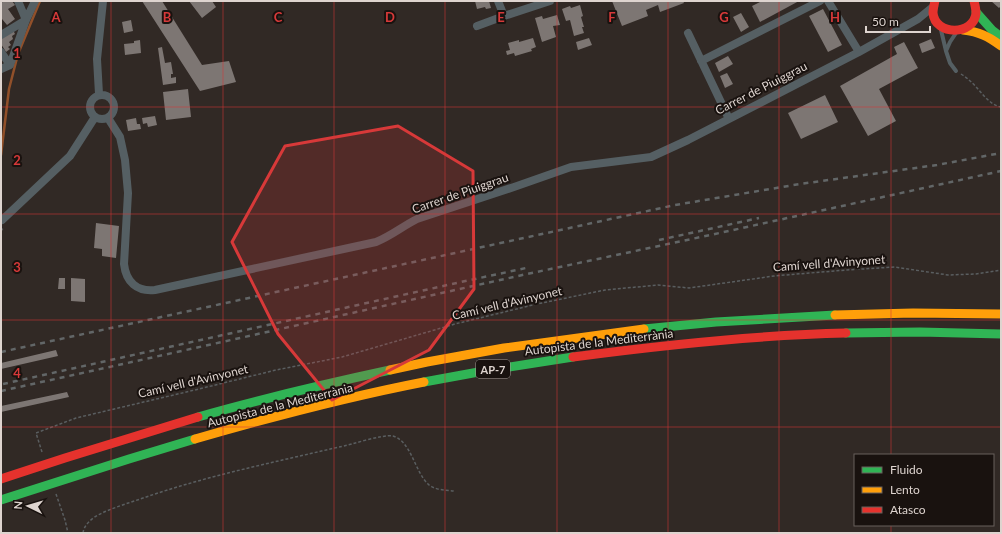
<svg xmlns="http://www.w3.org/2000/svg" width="1002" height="534" viewBox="0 0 1002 534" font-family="Lato,sans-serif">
  <rect width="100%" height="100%" fill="#312925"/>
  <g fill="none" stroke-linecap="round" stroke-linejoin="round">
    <path stroke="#91502a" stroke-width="2.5" d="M1,155L9,89L18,54L40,1"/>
  </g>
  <path fill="#7d7673" d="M4,1H12L15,5L8,9L15,19L7,25L2,19L1,20V3Z
    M142,1H162L202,65L229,61L236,82L200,91Z
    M189,1H212L216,7L202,18Z
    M475,1H489L491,8L486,9L485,7L477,9Z
    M612,1H683L684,3L660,12L658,5L646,10L648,16L622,26Z
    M762,1H799L760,22L752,6Z
    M991,1H1001V6L999,8Z
    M580,5L583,16L581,17L584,27H582L584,33L574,36L570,20L566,21L562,9L570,6L571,8Z
    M823,9L842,45L828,52L809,16Z
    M741,13L749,27L741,32L733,17Z
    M557,15L560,25L553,26L556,37L542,42L535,18L542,16L543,19Z
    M131,20L133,31L124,33L122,22Z
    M13,30L15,34L12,36L13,39L9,42L11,45L8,47L10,49L6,52L1,44V38Z
    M533,38L536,47L531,49L532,51L515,56L514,53L507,55L506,51L510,50L508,43L519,40V42Z
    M589,38L592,45L578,50L576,42Z
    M931,39L935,48L922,53L919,44Z
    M140,40L141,53L125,55L124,44L134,43V41Z
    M904,42L918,68L879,89L896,121L868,136L840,86L897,54L894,47Z
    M162,47L165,63L171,62L173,74H171V78L176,77V83L163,85L158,48Z
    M728,56L733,64L719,72L715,63Z
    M727,73L733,84L725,88L720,76Z
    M188,89L191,117L166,120L163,92Z
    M825,95L838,122L801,139L788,113Z
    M155,116L157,125L148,127L147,123L143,124L142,118Z
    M136,118L137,124H140L141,129L128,131L126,120Z
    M96,223L119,226L116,258L102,256V249L94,248Z
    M59,278H65V289H58Z
    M71,278L85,279V302L71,301Z
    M56,350L58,356L1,369V363Z
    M67,392L69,397L1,412V406Z"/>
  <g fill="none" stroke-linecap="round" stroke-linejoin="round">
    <path stroke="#5a5e60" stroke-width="1.5" stroke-dasharray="3 2" stroke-linecap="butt" d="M961,74C964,76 967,78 969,80C980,89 987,104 1001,107
      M1,231L4,227
      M42,452L36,433L76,418L199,389L276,370L342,357L455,324L537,304L605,290L658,285L689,288L774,276L846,270L895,267L948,275L976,274L1001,270
      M56,494L65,520L68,533
      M83,533C84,525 91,519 98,515C114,507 132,502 149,496C211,475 275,462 339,447C351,445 382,434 393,436C411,441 415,472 428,484C434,490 445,490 454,491"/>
    <path stroke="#555f63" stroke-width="4" d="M941,30L946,51L950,63L956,71
      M946,51L950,42L956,33"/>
    <path stroke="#555f63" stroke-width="8" d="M498,1L504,16
      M828,1L859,52
      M477,26L504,16L550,1
      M688,33L729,119
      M1,35L26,20L18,1
      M1,52L10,65
      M701,61L820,1
      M10,65L26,20L35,1
      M1,69L10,65
      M99,94L97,59L103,1
      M90 107a12 12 0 1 1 24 0a12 12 0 1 1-24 0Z
      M108,118L120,137L125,160L128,193L124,264C126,282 137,292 155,290L376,242C391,236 403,226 417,219L514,187L571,167L651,157L688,140L859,52L918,19L934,6
      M2,220L70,156L95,117"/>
    <path stroke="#30b455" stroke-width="9" d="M976,12L992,30L1001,37
      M644,329L716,322L835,315
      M846,333L920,332L1001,334
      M424,382L484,371L573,357
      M198,417C261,399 325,384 390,370
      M1,500L129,459L195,439"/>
    <path stroke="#ff9f0a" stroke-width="9" d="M963,30C979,32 988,36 1001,46
      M835,315L913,313L1001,314
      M390,370L427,362L504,348L644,329
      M195,439C271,417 347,397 424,382"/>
    <path stroke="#e5322d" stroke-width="9" d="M935,1C934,5 933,10 933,13C935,36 974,36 976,13C976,10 975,5 974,1
      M573,357C663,345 755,335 846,333
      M1,479L65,458L198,417"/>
    <path stroke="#626667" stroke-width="2.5" stroke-dasharray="5 5" stroke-linecap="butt" d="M659,240L759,218
      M1,352L675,205L800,184L937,165L1001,153
      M3,384L461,282L526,268
      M1,391L204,346L527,274L715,234L1001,171"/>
  </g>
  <path fill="#d73939" fill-opacity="0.2" stroke="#d73939" stroke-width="3" stroke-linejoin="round" d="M398,126L473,171L474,289L429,350L332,400L278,334L232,242L285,146Z"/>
  <path fill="none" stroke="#d73939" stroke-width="1" stroke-opacity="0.55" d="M111,1V533M223,1V533M334,1V533M445,1V533M557,1V533M668,1V533M779,1V533M891,1V455M1,107H1001M1,214H1001M1,320H1001M1,427H1001M891,525V533"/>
  <g text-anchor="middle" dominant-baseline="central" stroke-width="4" stroke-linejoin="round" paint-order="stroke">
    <rect fill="#19120f" stroke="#a39a95" stroke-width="1" x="476" y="360" width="34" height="18" rx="3"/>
    <g font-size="11" font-weight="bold" fill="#ded4cf">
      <text x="493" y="369">AP-7</text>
    </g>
    <g font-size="12" fill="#ded4cf" stroke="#19120f">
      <text transform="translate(761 88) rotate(-27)">Carrer de Piuiggrau</text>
      <text transform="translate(460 193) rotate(-19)">Carrer de Piuiggrau</text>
      <text transform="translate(829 263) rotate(-4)">Camí vell d'Avinyonet</text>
      <text transform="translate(507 303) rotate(-13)">Camí vell d'Avinyonet</text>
      <text transform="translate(599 342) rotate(-7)">Autopista de la Mediterrània</text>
      <text transform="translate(193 381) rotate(-13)">Camí vell d'Avinyonet</text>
      <text transform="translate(280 405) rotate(-14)">Autopista de la Mediterrània</text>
    </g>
  </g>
  <g font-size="13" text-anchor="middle" font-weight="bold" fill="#d73939" stroke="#19120f" stroke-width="4" stroke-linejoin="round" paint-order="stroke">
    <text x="56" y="22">A</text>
    <text x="167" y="22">B</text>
    <text x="278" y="22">C</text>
    <text x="390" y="22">D</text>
    <text x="501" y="22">E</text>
    <text x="612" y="22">F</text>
    <text x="724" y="22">G</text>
    <text x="835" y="22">H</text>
    <text x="17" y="58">1</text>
    <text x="17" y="165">2</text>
    <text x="17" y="272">3</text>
    <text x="17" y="378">4</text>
  </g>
  <rect width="1002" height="534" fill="none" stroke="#ded4cf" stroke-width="4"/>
  <rect x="854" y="454" width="140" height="72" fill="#19120f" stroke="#68605c"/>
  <rect x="862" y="467" width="20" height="6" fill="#30b455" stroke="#68605c"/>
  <text x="890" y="474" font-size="12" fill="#ded4cf">Fluido</text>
  <rect x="862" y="487" width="20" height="6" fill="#ff9f0a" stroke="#68605c"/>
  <text x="890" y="494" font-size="12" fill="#ded4cf">Lento</text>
  <rect x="862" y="507" width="20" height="6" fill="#e5322d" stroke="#68605c"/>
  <text x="890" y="514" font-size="12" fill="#ded4cf">Atasco</text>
  <g transform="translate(28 506) rotate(275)" stroke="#19120f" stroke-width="3" paint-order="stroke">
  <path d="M0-3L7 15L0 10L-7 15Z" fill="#ded4cf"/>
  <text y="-6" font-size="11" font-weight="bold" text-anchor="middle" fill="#ded4cf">N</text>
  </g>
  <path d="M866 26v6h64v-6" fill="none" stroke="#ded4cf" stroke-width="2"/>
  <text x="872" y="26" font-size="12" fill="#ded4cf" stroke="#19120f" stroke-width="3" paint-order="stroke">50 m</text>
</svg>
